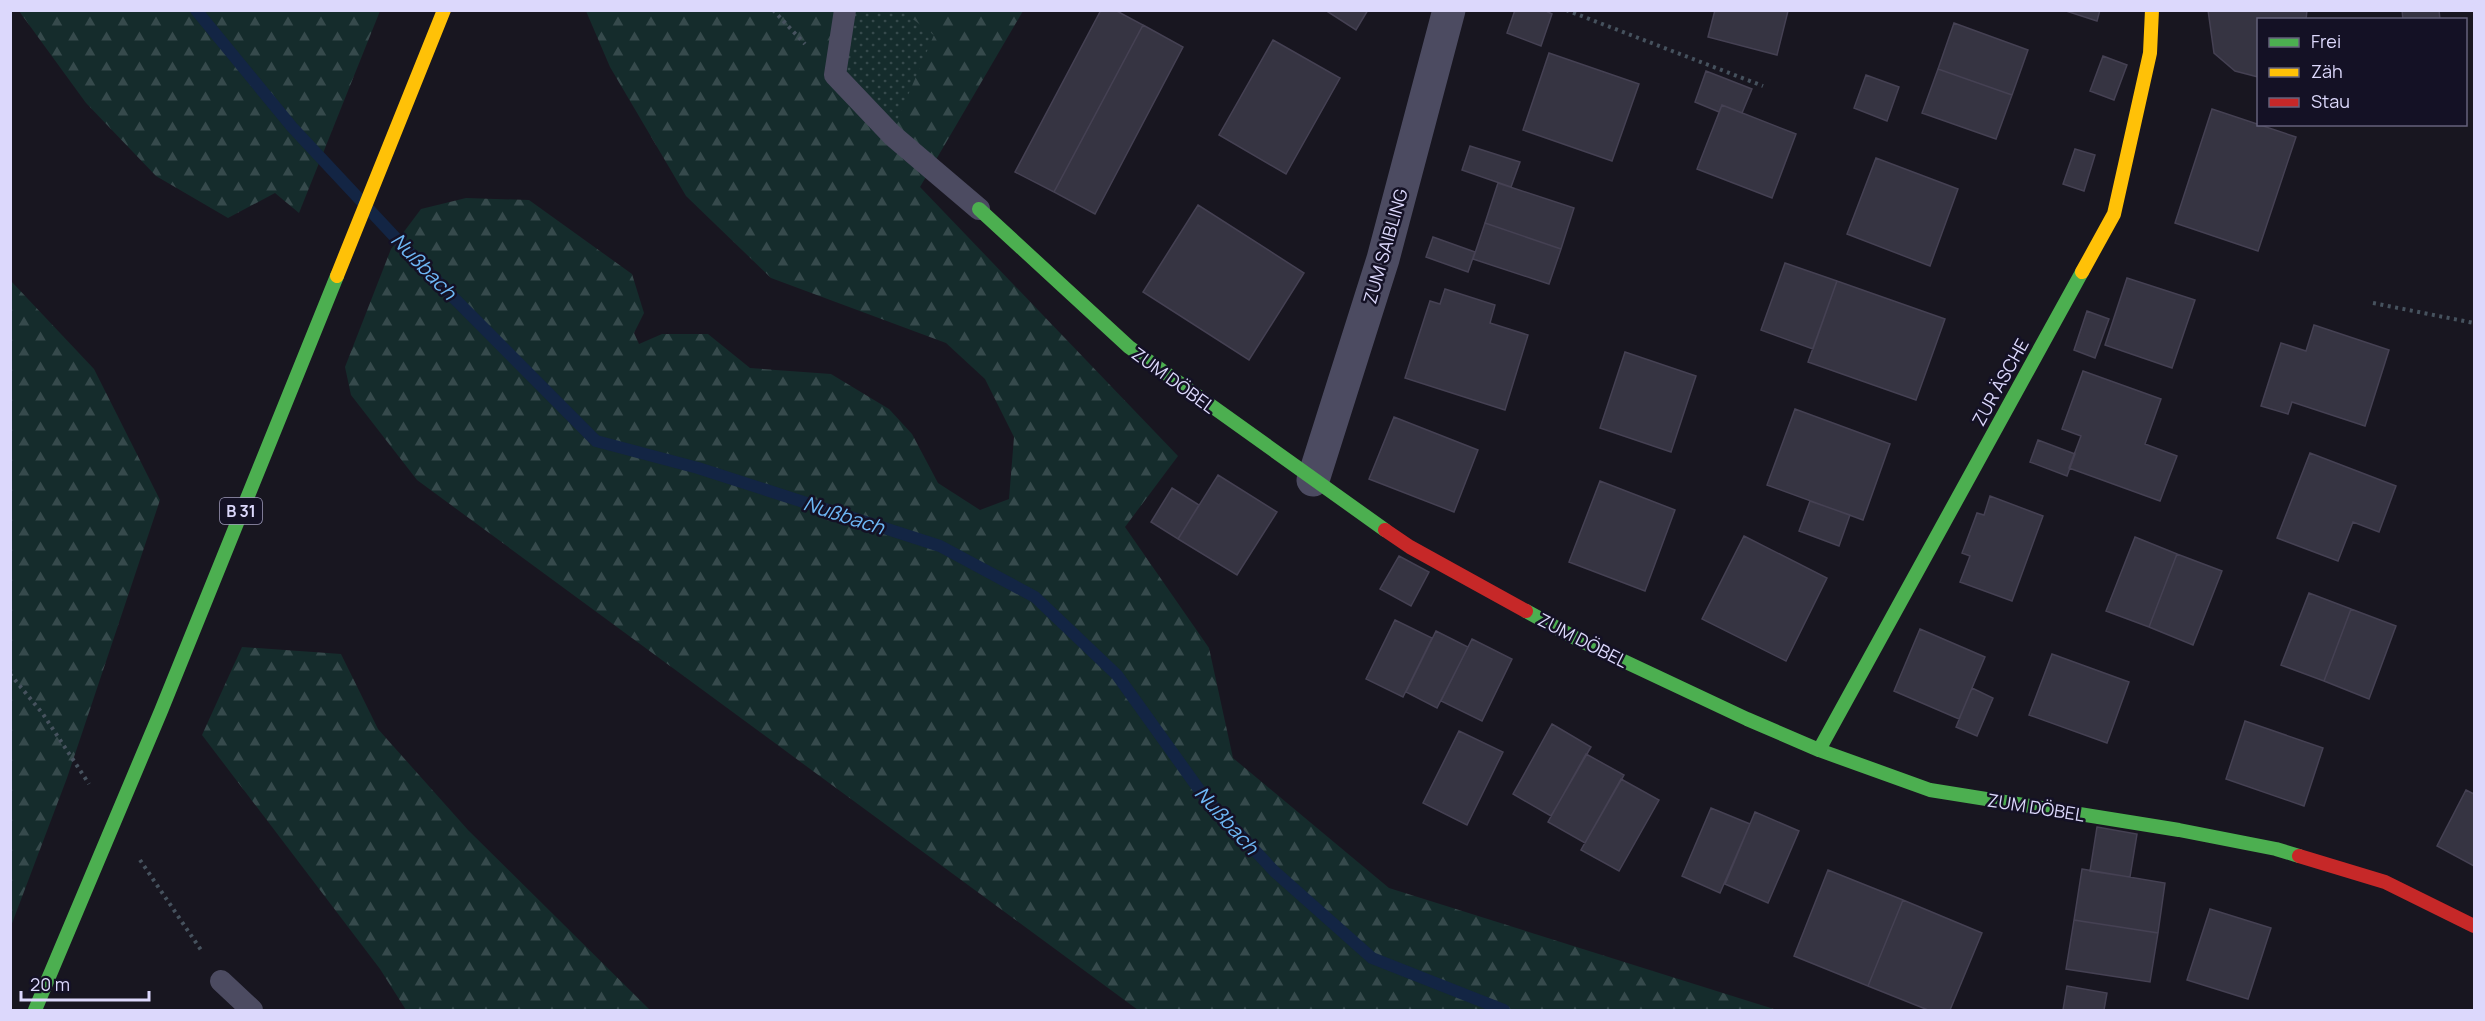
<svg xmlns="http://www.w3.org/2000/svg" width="2485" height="1021" viewBox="0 0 2485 1021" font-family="Manrope,sans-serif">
  <defs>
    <pattern id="forest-firs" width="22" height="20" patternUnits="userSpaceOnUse" patternTransform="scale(1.5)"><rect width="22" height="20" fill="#152c2c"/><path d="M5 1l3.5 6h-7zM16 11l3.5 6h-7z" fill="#364a4c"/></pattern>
    <pattern id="park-dots" width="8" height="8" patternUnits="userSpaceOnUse" patternTransform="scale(1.5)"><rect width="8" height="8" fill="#152c2c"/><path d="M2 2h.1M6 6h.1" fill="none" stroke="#364a4c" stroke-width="1.8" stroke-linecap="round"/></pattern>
  </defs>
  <rect width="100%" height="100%" fill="#181620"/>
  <path fill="url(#forest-firs)" d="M19,11H380L299,213L275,193L228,218L156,176L86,103Z
    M586,11H1023L920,187L1178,456L1125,527L1209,648L1233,758L1389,888L1777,1010H1138L417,480L351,395L345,367L391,249L421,209L466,198L529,200L632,274L644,313L634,333L639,344L662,334H708L750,368L831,374L889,409L912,434L938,483L980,510L1009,499L1014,437L985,379L946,343L771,278L686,196L610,67Z
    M11,281L94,369L160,500L67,778L11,926Z
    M242,647L341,654L378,729L468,830L650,1010H406L380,969L202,735Z"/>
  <path fill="url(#park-dots)" d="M853,11H902L934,35L896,123L842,71Z"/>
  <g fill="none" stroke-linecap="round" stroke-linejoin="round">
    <path stroke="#132544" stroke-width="12" d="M196,10L292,127L421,265L596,441L698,468L940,546L1035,597L1117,675L1203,795L1274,871L1372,958L1504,1010"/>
  </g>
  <path fill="#363442" stroke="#454153" stroke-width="1.5" d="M1101,10H1115L1143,25L1054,192L1015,172Z
    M1325,10H1368L1356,30Z
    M1515,10H1544L1552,14L1541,46L1507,33Z
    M1715,10L1788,11L1777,55L1708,37Z
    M2063,10H2100L2097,21Z
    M2208,10H2307L2306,20H2258V77L2235,71L2214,53Z
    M2402,10H2439L2440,20H2403Z
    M1954,23L2028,50L2012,95L1938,69Z
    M1143,25L1183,47L1095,214L1054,192Z
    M1273,40L1340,78L1286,174L1219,135Z
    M1549,53L1639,84L1612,161L1523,130Z
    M2103,56L2127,65L2114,100L2090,91Z
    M1938,69L2012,95L1996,139L1922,113Z
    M1706,71L1752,89L1742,113L1722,105L1719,112L1695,102Z
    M1866,75L1899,87L1887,121L1854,108Z
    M1722,105L1796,134L1772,198L1697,169Z
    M2212,109L2296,137L2258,251L2175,223Z
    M1470,146L1520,162L1511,187L1462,170Z
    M2075,149L2095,155L2084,191L2063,184Z
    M1876,158L1958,189L1930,266L1847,234Z
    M1498,183L1574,208L1561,249L1485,223Z
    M1198,205L1304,273L1249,360L1143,292Z
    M1485,223L1561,249L1549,284L1473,259Z
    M1433,237L1475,252L1468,272L1426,257Z
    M1785,263L1837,281L1813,349L1761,330Z
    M2127,278L2195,300L2172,368L2105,345Z
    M1837,281L1945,319L1916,400L1808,362Z
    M1445,289L1495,305L1490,323L1528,335L1505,410L1405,378L1430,301L1440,304Z
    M2087,311L2109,319L2095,358L2074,350Z
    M2314,325L2389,350L2365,426L2292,402L2288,414L2261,406L2281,343L2306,351Z
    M1625,352L1696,376L1671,452L1600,428Z
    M2083,371L2161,399L2145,444L2177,456L2160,501L2069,468L2081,436L2062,429Z
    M1795,409L1890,444L1863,520L1767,485Z
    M1394,417L1478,450L1454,512L1369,479Z
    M2038,440L2075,454L2067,476L2030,462Z
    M2310,453L2396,486L2379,532L2353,522L2338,561L2277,538Z
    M1218,475L1277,512L1237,575L1178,539Z
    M1600,481L1675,510L1645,591L1569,562Z
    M1172,488L1199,505L1178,539L1151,522Z
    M1990,496L2043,516L2012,601L1960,582L1970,556L1962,553L1977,513L1984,515Z
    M1810,501L1850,515L1839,546L1799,531Z
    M1744,536L1827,578L1786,661L1702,619Z
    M2135,537L2177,554L2149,627L2106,611Z
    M2177,554L2222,571L2193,645L2149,627Z
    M1399,556L1429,572L1411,606L1380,589Z
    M2309,593L2351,609L2324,681L2281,665Z
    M2351,609L2396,626L2369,699L2324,681Z
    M1395,620L1432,638L1403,697L1366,679Z
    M1920,629L1985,657L1959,719L1894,691Z
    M1436,631L1468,647L1437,708L1406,692Z
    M1472,639L1512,659L1482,721L1441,701Z
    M2052,654L2129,682L2107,743L2029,715Z
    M1972,688L1993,698L1977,736L1956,727Z
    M2245,721L2323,748L2304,806L2226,779Z
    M1552,724L1591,747L1551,816L1513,794Z
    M1459,731L1503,752L1467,825L1423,803Z
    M1586,754L1624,775L1585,843L1548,822Z
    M1621,779L1659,800L1619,871L1581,850Z
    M2466,790L2474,794V866L2437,846Z
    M1711,808L1750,824L1720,893L1682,876Z
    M1755,812L1799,831L1768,903L1725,884Z
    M2097,827L2137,834L2130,877L2090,871Z
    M2082,869L2165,883L2158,933L2074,920Z
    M1828,870L1903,900L1868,986L1794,956Z
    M1903,900L1982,933L1950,1010H1928L1868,986Z
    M2210,909L2271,928L2248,999L2187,980Z
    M2074,920L2158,933L2150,982L2066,969Z
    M2067,986L2107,993L2104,1010H2063Z"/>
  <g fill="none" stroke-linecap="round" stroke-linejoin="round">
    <path stroke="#46525e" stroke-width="4" stroke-dasharray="3 4.5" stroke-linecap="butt" d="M773,10L805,44
      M1566,10L1763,86
      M2373,303L2474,323
      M10,674L43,714L89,784
      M140,860L203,953"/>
    <path stroke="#4c4b61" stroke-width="22" d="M845,10L835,75L892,135L979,209
      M221,981L252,1010"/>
    <path stroke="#4c4b61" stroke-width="33" d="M1313,480L1383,259L1449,10"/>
    <path stroke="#4caf50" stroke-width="14" d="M979,209L1129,347L1385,530
      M1526,611L1579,640L1747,719L1819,750L1930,790L2179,830L2276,849L2299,856
      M1819,750L2082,272"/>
    <path stroke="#ffc107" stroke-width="14" d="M2082,272L2114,214L2150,53L2152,10"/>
    <path stroke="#c62828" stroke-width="14" d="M1385,530L1410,547L1526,611
      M2299,856L2385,882L2474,926"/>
    <path stroke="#4caf50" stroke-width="14" d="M35,1010L161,711L337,276"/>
    <path stroke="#ffc107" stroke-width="14" d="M337,276L444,10"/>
  </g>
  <g text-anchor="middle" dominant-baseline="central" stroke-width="5" stroke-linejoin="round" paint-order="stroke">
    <rect fill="#141125" stroke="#a09cbc" stroke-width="1.5" x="220" y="498" width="42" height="26" rx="4.5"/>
    <g font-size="16" font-weight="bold" fill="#dcd8fc">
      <text x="241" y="511">B 31</text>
    </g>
    <g font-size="18" fill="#dcd8fc" stroke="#141125">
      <text transform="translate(1385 246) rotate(-74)">ZUM SAIBLING</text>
      <text transform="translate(1174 380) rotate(36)">ZUM DÖBEL</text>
      <text transform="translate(2000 382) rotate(-61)">ZUR ÄSCHE</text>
      <text transform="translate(1583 640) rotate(27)">ZUM DÖBEL</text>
      <text transform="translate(2036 807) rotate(9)">ZUM DÖBEL</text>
    </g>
    <g font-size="20" font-style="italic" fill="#6db7f5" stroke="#141125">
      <text transform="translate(424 266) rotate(46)">Nußbach</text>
      <text transform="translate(844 515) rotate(18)">Nußbach</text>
      <text transform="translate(1227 820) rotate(48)">Nußbach</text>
    </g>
  </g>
  <rect width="2485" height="1021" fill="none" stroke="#dcd8fc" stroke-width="24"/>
  <rect x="2257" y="18" width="210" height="108" fill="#141125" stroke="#64617b" stroke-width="1.5"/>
  <rect x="2269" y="38" width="30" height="9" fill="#4caf50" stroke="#64617b" stroke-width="1.5"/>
  <text x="2311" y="48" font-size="18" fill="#dcd8fc">Frei</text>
  <rect x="2269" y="68" width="30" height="9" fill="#ffc107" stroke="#64617b" stroke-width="1.5"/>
  <text x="2311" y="78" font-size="18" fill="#dcd8fc">Zäh</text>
  <rect x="2269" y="98" width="30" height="9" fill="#c62828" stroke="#64617b" stroke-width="1.5"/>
  <text x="2311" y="108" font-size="18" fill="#dcd8fc">Stau</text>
  <path d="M21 991v9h128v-9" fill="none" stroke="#dcd8fc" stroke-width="3"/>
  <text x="30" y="991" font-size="18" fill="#dcd8fc" stroke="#141125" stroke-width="4.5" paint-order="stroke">20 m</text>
</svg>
